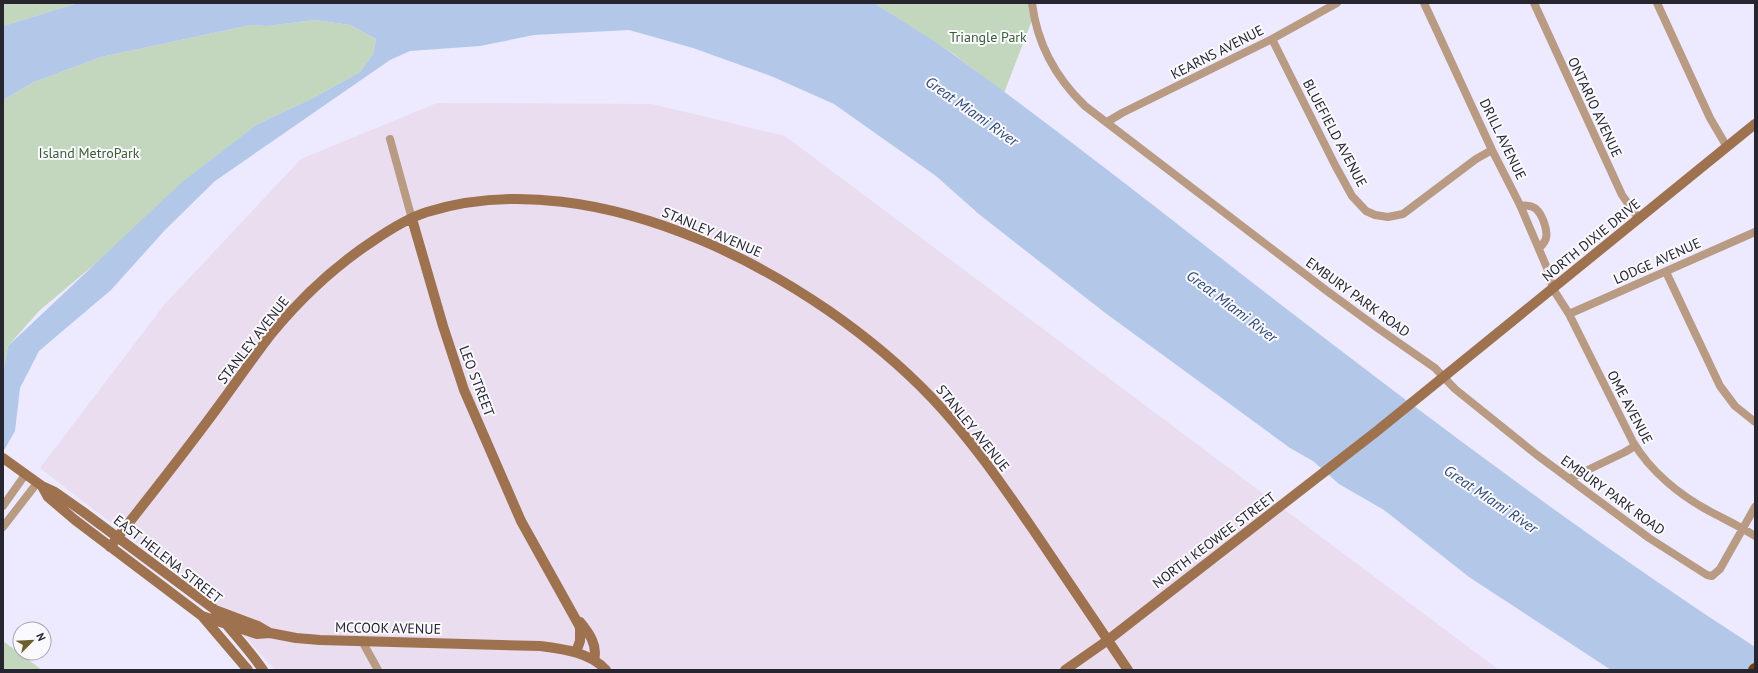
<svg xmlns="http://www.w3.org/2000/svg" width="1758" height="673" viewBox="0 0 1758 673" font-family="'PT Sans',sans-serif">
  <rect width="100%" height="100%" fill="#ede9ff"/>
  <path fill="#eaddf0" d="M437,103L652,104L785,136L1499,670H275L214,602L40,468L164,305L301,159Z"/>
  <path fill="#c2d7bd" d="M3,3H78L3,26Z
    M874,3H1032L1034,15L1004,93L955,55Z
    M315,20L350,25L376,39L373,54L360,72L313,98L256,125L182,183L114,248L40,310L8,346L3,374V100L34,82L101,57L251,25L267,26Z
    M3,641L42,670H3Z"/>
  <path fill="#b3c8e8" d="M78,3H874C902,21 931,38 957,57C1056,129 1153,205 1249,280C1414,407 1580,534 1755,647V670H1611L1469,577L1384,510L1339,484L1313,461L1290,448L1104,312L980,215L936,176L834,104L771,76L693,48L629,30L534,35L480,46L410,51L390,60L215,181L165,230L111,290L39,351L20,388L15,431L3,452V374L8,346L181,183L256,125L313,98L360,72L373,54L376,39L350,25L315,20L267,26L251,25L101,57L34,82L3,100V26Z"/>
  <g fill="none" stroke-linecap="round" stroke-linejoin="round">
    <path stroke="#b99a82" stroke-width="8" d="M1032,3C1037,44 1056,78 1085,106L1327,291L1379,329L1435,368L1455,389L1537,455L1649,538L1707,575L1712,576L1720,569L1755,507
      M1424,3L1492,150L1520,205L1547,268L1553,289L1569,314L1633,442C1651,472 1681,496 1711,512C1726,520 1741,527 1755,536
      M1534,3L1622,195L1639,219
      M1657,3L1710,118L1727,147
      M1272,39L1335,165L1352,196L1366,211L1375,215L1388,217L1403,214L1476,159L1492,150
      M1107,122L1122,113L1272,39L1337,3
      M390,139L412,219
      M1520,205C1525,206 1532,205 1536,209C1542,214 1548,230 1546,238C1545,243 1542,245 1539,248
      M1666,272L1720,386L1735,406L1755,422
      M1569,314L1755,232
      M1569,479L1625,452L1635,446
      M3,506L25,475
      M3,527L37,483
      M362,641L378,670"/>
    <path stroke="#9e724e" stroke-width="10" d="M412,219L443,326L464,390L521,521L580,627V641L576,652
      M3,458L42,486L55,492L82,511L214,609C230,630 248,648 263,670
      M42,486L48,497L75,520L202,616L248,670
      M110,547C148,498 187,450 223,400C239,378 255,355 272,333C301,298 335,266 373,241C389,230 408,218 427,212C598,159 816,277 932,398C970,438 1001,483 1032,528C1064,576 1096,623 1128,670
      M215,610L258,626L270,633
      M202,616L257,634L270,633L296,638L320,640L540,646C563,649 590,652 606,670
      M580,622C589,633 598,645 594,660
      M1065,670L1108,640L1377,431L1755,124"/>
    <path stroke="#704011" stroke-width="12" d="M1754,670L1755,669"/>
  </g>
  <g text-anchor="middle" dominant-baseline="central" stroke-width="4" stroke-linejoin="round" paint-order="stroke">
    <g font-size="14" fill="#395d31" stroke="#faf9fe">
      <text x="988" y="37">Triangle Park</text>
      <text x="89" y="153">Island MetroPark</text>
    </g>
    <g font-size="14" fill="#27252f" stroke="#faf9fe">
      <text transform="translate(1217 52) rotate(-27)">KEARNS AVENUE</text>
      <text transform="translate(1595 107) rotate(65)">ONTARIO AVENUE</text>
      <text transform="translate(1335 133) rotate(62)">BLUEFIELD AVENUE</text>
      <text transform="translate(1503 139) rotate(64)">DRILL AVENUE</text>
      <text transform="translate(712 232) rotate(23)">STANLEY AVENUE</text>
      <text transform="translate(1591 240) rotate(-39)">NORTH DIXIE DRIVE</text>
      <text transform="translate(1657 261) rotate(-24)">LODGE AVENUE</text>
      <text transform="translate(1358 297) rotate(36)">EMBURY PARK ROAD</text>
      <text transform="translate(253 340) rotate(-52)">STANLEY AVENUE</text>
      <text transform="translate(477 381) rotate(69)">LEO STREET</text>
      <text transform="translate(1630 407) rotate(62)">OME AVENUE</text>
      <text transform="translate(973 428) rotate(51)">STANLEY AVENUE</text>
      <text transform="translate(1613 495) rotate(36)">EMBURY PARK ROAD</text>
      <text transform="translate(1214 540) rotate(-37)">NORTH KEOWEE STREET</text>
      <text transform="translate(168 559) rotate(38)">EAST HELENA STREET</text>
      <text transform="translate(388 628) rotate(1)">MCCOOK AVENUE</text>
    </g>
    <g font-size="15" font-style="italic" fill="#2e4a76" stroke="#faf9fe">
      <text transform="translate(972 111) rotate(35)">Great Miami River</text>
      <text transform="translate(1232 306) rotate(37)">Great Miami River</text>
      <text transform="translate(1491 499) rotate(34)">Great Miami River</text>
    </g>
  </g>
  <rect width="1758" height="673" fill="none" stroke="#27252f" stroke-width="8"/>
  <g transform="translate(32 641) rotate(66)"><circle r="19" fill="#faf9fe" stroke="#a6a4ab"/>
  <path d="M0-3L7 15L0 10L-7 15Z" fill="#6d5f2d"/>
  <text y="-6" font-size="11" font-weight="bold" text-anchor="middle" fill="#27252f">N</text>
  </g>
</svg>
